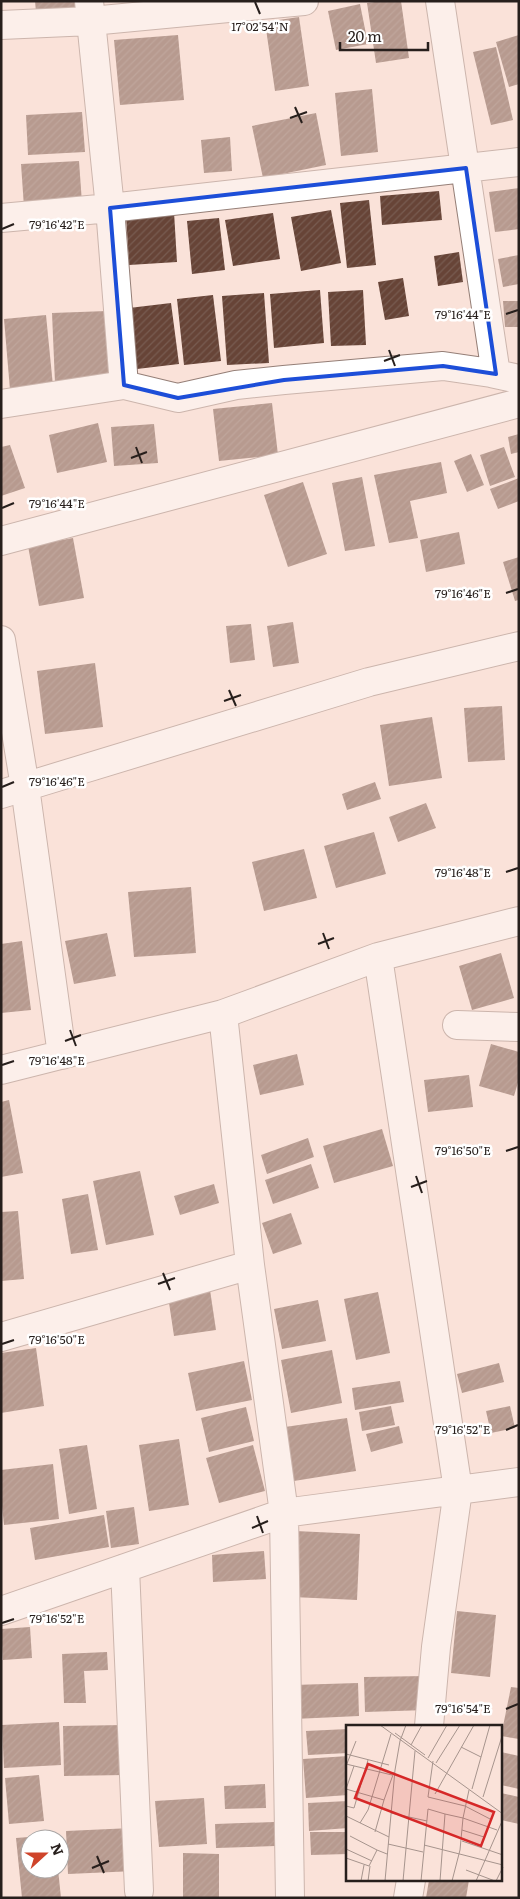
<svg xmlns="http://www.w3.org/2000/svg" width="520" height="1899" viewBox="0 0 520 1899" font-family="Literata,serif">
  <defs>
    <pattern id="building-hatch" width="6" height="6" patternUnits="userSpaceOnUse" patternTransform="scale(1.25)"><rect width="6" height="6" fill="#674437"/><path d="M-1 1l2-2M0 6l6-6M5 7l2-2" fill="none" stroke="#785c51"/></pattern>
  </defs>
  <rect width="100%" height="100%" fill="#fae2d9"/>
  <path fill="url(#building-hatch)" d="M35,1H87L88,8L36,12Z
    M382,1H401L409,58L376,63L367,3Z
    M360,4L368,44L336,50L328,11Z
    M299,17L309,86L275,91L265,22Z
    M178,35L184,100L120,105L114,40Z
    M519,35V84L509,87L496,42Z
    M496,47L513,120L491,125L473,52Z
    M372,89L378,152L341,156L335,93Z
    M82,112L85,152L28,155L26,115Z
    M316,113L326,165L263,178L252,126Z
    M230,137L232,171L204,173L201,140Z
    M79,161L82,203L24,207L21,164Z
    M519,188V229L495,232L489,192Z
    M439,191L442,220L382,225L380,196Z
    M369,200L376,265L347,268L340,203Z
    M331,210L341,263L301,271L291,217Z
    M174,212L177,262L129,265L126,215Z
    M273,213L280,259L233,266L225,220Z
    M219,218L225,270L192,274L187,221Z
    M459,252L463,282L438,286L434,256Z
    M519,255V284L503,287L498,259Z
    M403,278L409,316L385,320L378,282Z
    M320,290L324,343L274,348L270,294Z
    M363,290L366,345L331,346L328,292Z
    M264,293L269,363L227,365L222,296Z
    M213,295L221,361L184,365L177,299Z
    M503,301H519V327H505Z
    M171,303L179,364L137,369L129,308Z
    M107,311L111,381L55,383L52,313Z
    M46,315L53,386L10,390L4,319Z
    M272,403L278,455L219,461L213,409Z
    M98,423L107,462L57,473L49,435Z
    M154,424L158,463L114,466L111,427Z
    M519,434V452L511,454L508,437Z
    M10,445L25,488L1,496V447Z
    M504,447L515,477L490,486L480,455Z
    M471,454L484,485L467,492L454,461Z
    M441,462L447,493L410,501L418,538L389,543L374,475Z
    M362,477L375,546L345,551L332,483Z
    M519,478V501L498,509L490,489Z
    M303,482L327,554L288,567L264,495Z
    M459,532L465,564L426,572L420,540Z
    M73,538L84,598L39,606L28,546Z
    M519,557V600L515,601L503,562Z
    M293,622L299,663L273,667L267,626Z
    M251,624L255,660L230,663L226,626Z
    M95,663L103,727L45,734L37,671Z
    M502,706L505,760L468,762L464,708Z
    M432,717L442,778L389,786L380,725Z
    M375,782L381,799L347,810L342,794Z
    M426,803L436,828L398,842L389,817Z
    M374,832L386,874L336,888L324,846Z
    M304,849L317,898L264,911L252,862Z
    M191,887L196,953L134,957L128,892Z
    M107,933L116,976L74,984L65,941Z
    M22,941L31,1010L1,1013V944Z
    M501,953L514,998L472,1010L459,966Z
    M491,1044L519,1052V1079L514,1096L479,1086Z
    M297,1054L304,1085L260,1095L253,1065Z
    M469,1075L473,1107L428,1112L424,1080Z
    M9,1100L23,1173L1,1177V1102Z
    M382,1129L393,1166L334,1183L323,1146Z
    M308,1138L314,1157L267,1174L261,1155Z
    M311,1164L319,1188L273,1204L265,1180Z
    M140,1171L154,1235L106,1245L93,1181Z
    M214,1184L219,1203L180,1215L174,1196Z
    M88,1194L98,1250L71,1254L62,1199Z
    M18,1211L24,1279L1,1281V1212Z
    M291,1213L302,1244L273,1254L262,1223Z
    M210,1290L216,1330L174,1336L168,1296Z
    M378,1292L390,1353L356,1360L344,1299Z
    M318,1300L326,1341L282,1349L274,1309Z
    M36,1348L44,1406L1,1413V1353Z
    M332,1350L342,1403L291,1413L281,1360Z
    M244,1361L252,1400L196,1411L188,1373Z
    M499,1363L504,1382L462,1393L457,1374Z
    M400,1381L404,1402L355,1410L352,1388Z
    M391,1406L395,1425L362,1431L359,1412Z
    M510,1406L515,1428L491,1433L486,1411Z
    M246,1407L254,1441L209,1452L201,1418Z
    M347,1418L356,1471L294,1481L285,1427Z
    M399,1426L403,1443L371,1452L366,1434Z
    M179,1439L189,1505L149,1511L139,1445Z
    M87,1445L97,1509L69,1514L59,1449Z
    M253,1445L265,1491L219,1503L206,1458Z
    M53,1464L59,1519L4,1525L1,1496V1470Z
    M134,1507L139,1544L111,1548L106,1511Z
    M104,1515L109,1547L35,1560L30,1528Z
    M295,1531L360,1534L357,1600L293,1597Z
    M264,1551L266,1579L213,1582L212,1555Z
    M457,1611L496,1615L490,1677L451,1673Z
    M30,1627L32,1658L3,1660L1,1629Z
    M107,1652L108,1670L84,1671L86,1703H64L62,1654Z
    M426,1676L427,1710L365,1712L364,1677Z
    M358,1683L359,1716L294,1719L293,1685Z
    M511,1687L519,1688V1739L501,1736Z
    M59,1722L61,1765L4,1768L2,1725Z
    M124,1725V1775L64,1776L63,1726Z
    M348,1729V1753L308,1755L306,1731Z
    M501,1752L519,1756V1789L501,1785Z
    M348,1756V1795L306,1798L303,1759Z
    M39,1775L44,1821L9,1824L5,1778Z
    M265,1784L266,1808L225,1809L224,1786Z
    M501,1793L519,1797V1824L501,1820Z
    M204,1798L207,1844L159,1847L155,1801Z
    M348,1801V1828L309,1831L308,1803Z
    M274,1822L275,1846L216,1848L215,1824Z
    M132,1828L135,1871L68,1874L66,1831Z
    M310,1832H348V1854L311,1855Z
    M54,1835L55,1839H30V1869H58L61,1898H22L16,1838Z
    M183,1853L219,1854V1898H183Z
    M429,1880H469L466,1898H426Z"/>
  <g fill="none" stroke-linecap="round" stroke-linejoin="round">
    <defs>
      <path id="minor" d="M89,1L110,208L124,385L178,398L236,385L284,380L443,366L491,373L519,379
        M440,1L496,374
        M1,25L91,21L304,1
        M1,218L110,208L519,162
        M1,404L124,385
        M1,541L519,403
        M1,640L25,787L62,1055
        M1,794L369,682L519,646
        M223,1014L378,957
        M457,1025L519,1027
        M1,1070L223,1014L250,1265
        M1,1337L250,1265L284,1513L519,1482
        M125,1568L139,1891
        M1,1611L284,1513L290,1898
        M429,1726L436,1647L458,1490L378,957L519,921
        M408,1898L411,1880"/>
    </defs>
    <use href="#minor" stroke="#957f77" stroke-width="30"/>
    <use href="#minor" stroke="#fff" stroke-width="28"/>
  </g>
  <path d="M0 0H520V1899H0ZM466,168L496,374L443,366L284,380L178,398L124,385L110,208Z" fill="#fae2d9" fill-opacity=".55" fill-rule="evenodd"/>
  <path fill="none" stroke="#1d4ed8" stroke-width="4" stroke-linejoin="round" d="M466,168L496,374L443,366L284,380L178,398L124,385L110,208Z"/>
  <path fill="none" stroke="#271f1c" stroke-width="2" d="M255,2L260,14M295,107L302,123M290,118L307,112M2,229L14,224M506,314L518,310M389,350L395,366M384,361L400,355M136,447L142,463M131,458L147,452M2,508L14,503M506,593L518,589M229,690L236,706M224,701L241,695M2,787L14,782M506,872L518,868M323,933L329,949M318,944L334,938M70,1030L76,1046M65,1041L81,1035M2,1065L14,1061M506,1151L518,1147M416,1176L422,1193M411,1187L427,1181M163,1273L170,1290M158,1284L175,1278M2,1344L14,1340M506,1430L518,1425M257,1516L263,1533M252,1528L268,1521M2,1623L14,1619M506,1709L518,1704M97,1856L104,1873M92,1868L109,1861"/>
  <g transform="translate(346 1725)">
    <rect width="156" height="156" fill="#fae2d9"/>
    <path fill="none" stroke="#a6948d" stroke-width="1" d="M34,0L157,89M49,8L79,30M65,20L76,0M115,22L135,32M0,29L43,40M82,33L101,0M87,36L82,72L119,81L146,95M90,38L114,0M0,39L46,50M0,41L10,16M0,64L38,75L48,47M0,64L8,41M126,64L144,0M89,69L128,0M137,72L157,8M0,81L8,83L22,35M45,88L81,96M0,91L43,112M14,98L22,85L45,9M116,105L138,112M29,107L38,75M4,111L31,125M116,116L157,130M42,119L77,127M78,120L157,140M0,124L26,136M0,133L23,141L31,125L41,129M120,145L149,156M15,156L18,140M22,156L24,141M39,156L49,45L54,16L60,0M57,156L69,26M75,156L82,84L99,89M94,156L99,89L117,93L123,65M106,156L114,125L117,93L151,105M130,156L157,94M150,156L157,142"/>
    <path fill="#d62828" fill-opacity="0.15" stroke="#d62828" stroke-width="2.5" d="M22,39L148,87L135,121L9,73Z"/>
    <rect width="156" height="156" fill="none" stroke="#271f1c" stroke-width="2.5"/>
  </g>
  <g font-size="12" text-anchor="middle" fill="#271f1c" stroke="#fff" stroke-width="5" stroke-linejoin="round" paint-order="stroke">
    <text x="260" y="31">17°02'54"N</text>
    <text x="57" y="229">79°16'42"E</text>
    <text x="463" y="319">79°16'44"E</text>
    <text x="57" y="508">79°16'44"E</text>
    <text x="463" y="598">79°16'46"E</text>
    <text x="57" y="786">79°16'46"E</text>
    <text x="463" y="877">79°16'48"E</text>
    <text x="57" y="1065">79°16'48"E</text>
    <text x="463" y="1155">79°16'50"E</text>
    <text x="57" y="1344">79°16'50"E</text>
    <text x="463" y="1434">79°16'52"E</text>
    <text x="57" y="1623">79°16'52"E</text>
    <text x="463" y="1713">79°16'54"E</text>
  </g>
  <rect width="520" height="1899" fill="none" stroke="#271f1c" stroke-width="5"/>
  <g transform="translate(45 1854) rotate(69)"><circle r="24" fill="#ffffff" stroke="#a9a5a4"/>
  <path d="M0-4L9 19L0 12L-9 19Z" fill="#cf442a"/>
  <text y="-8" font-size="14" font-weight="bold" text-anchor="middle" fill="#271f1c">N</text>
  </g>
  <path d="M340 42v8h88v-8" fill="none" stroke="#271f1c" stroke-width="2.5"/>
  <text x="348" y="42" font-size="15" fill="#271f1c" stroke="#ffffff" stroke-width="4" paint-order="stroke">20 m</text>
</svg>
